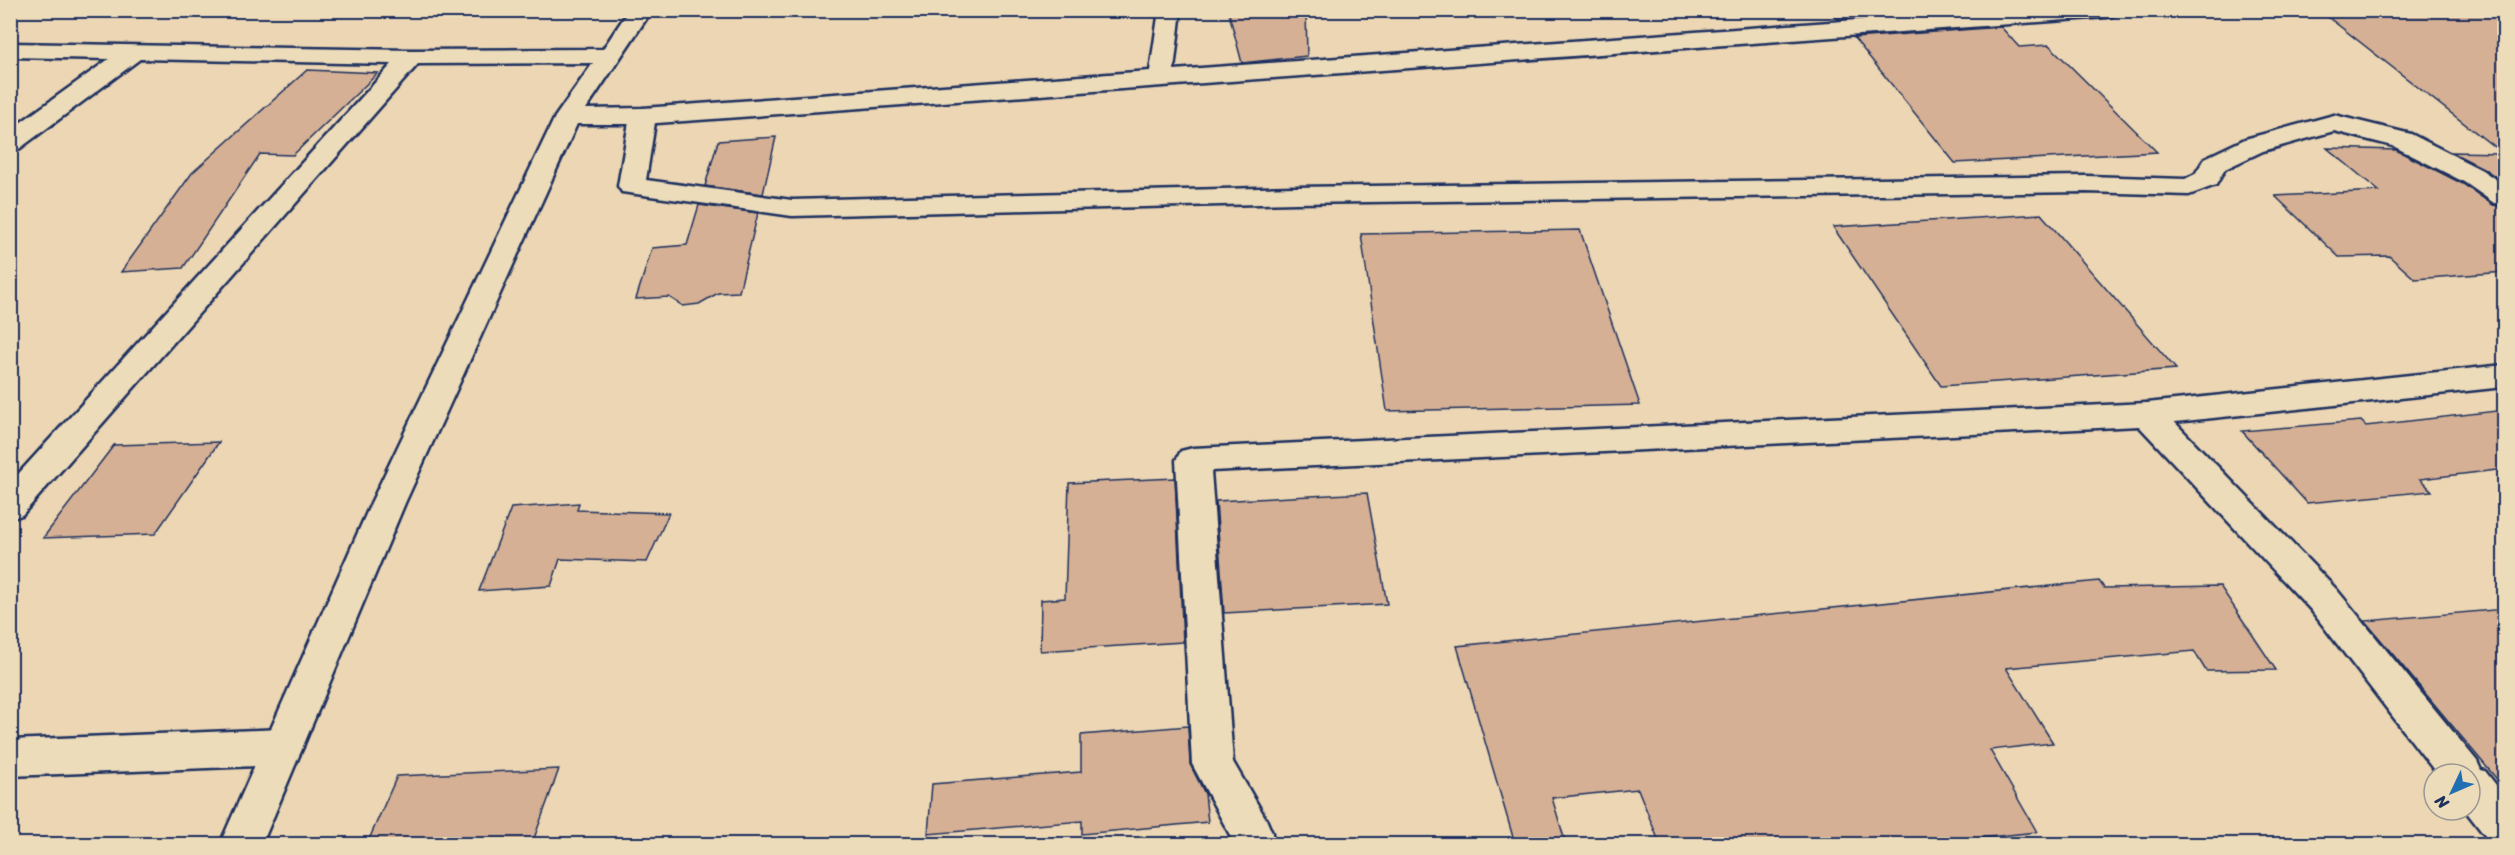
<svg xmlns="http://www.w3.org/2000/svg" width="2515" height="855" viewBox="0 0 2515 855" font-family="Sriracha,sans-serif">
  <rect width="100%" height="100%" fill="#ecd6b3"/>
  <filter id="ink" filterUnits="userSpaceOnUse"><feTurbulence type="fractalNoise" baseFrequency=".0167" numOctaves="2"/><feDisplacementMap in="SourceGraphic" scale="12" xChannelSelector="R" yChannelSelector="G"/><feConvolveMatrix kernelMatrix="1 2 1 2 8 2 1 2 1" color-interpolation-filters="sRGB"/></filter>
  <g filter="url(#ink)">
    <path fill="#d5b094" stroke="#1b2f5e" stroke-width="1.5" d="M1228,10H1306L1307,56L1242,63Z
      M1831,10H1957L1838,19Z
      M2319,10H2505V183L2483,168L2451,152L2502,153Z
      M2001,27L2019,47L2049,45L2157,152L1955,163L1854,38Z
      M307,70L378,73L293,155L260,154L183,268L121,272L192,173Z
      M776,137L763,194L705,186L718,141Z
      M2327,148L2396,150L2463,184L2493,205L2505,207V272L2415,279L2389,256L2339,257L2275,196L2379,191Z
      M699,205L758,213L739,292L718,293L699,304L683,306L669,297L636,299L652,248L687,245Z
      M2041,214L2176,369L1941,386L1833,227Z
      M1580,230L1640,405L1387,411L1361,234Z
      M2505,410V469L2420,479L2432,491L2307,503L2242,431L2361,421L2366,426Z
      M219,442L155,534L43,538L114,445Z
      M1175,478L1183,642L1040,651L1041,600L1065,598L1069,483Z
      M1367,493L1387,604L1224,613L1216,501Z
      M579,503L577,510L669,513L647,562L560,559L551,586L479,591L511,508Z
      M2099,581L2104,588L2220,586L2276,670L2206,671L2194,651L2006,668L2053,743L1990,750L2037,832L1921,844H1660L1638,789L1552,798L1566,844H1515L1457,646Z
      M2505,609V789L2365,621Z
      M1188,726L1190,764L1205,794L1208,822L1082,834V821L928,834L932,784L1081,772V735Z
      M559,769L532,844H367L397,776Z"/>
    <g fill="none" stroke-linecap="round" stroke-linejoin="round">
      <defs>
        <path id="lane" d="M643,108L652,111L656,116L646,180L792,200L1296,187L2086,176L2185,179L2195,174L2205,158L2245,139L2334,115L2411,134L2482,170L2504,185V205L2494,203L2464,182L2393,146L2334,131L2263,151L2225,169L2216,185L2189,195L2086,192L1296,203L792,216L622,192L618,186L630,116L634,111Z
          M2147,403L2159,406L2337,590L2477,761L2481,770L2485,771L2504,795V844L2489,841L2465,810H2470V774H2437L2311,610L2139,426L1211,471L1233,762L1266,819L1272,833L1273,844H1231L1230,835L1192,764L1176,460L1181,451L1193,448Z
          M283,729L297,735L303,747L297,759L283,765L10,776V740Z"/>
        <path id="street" d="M629,10H652L586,109L643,108L1150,71L1159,10H1181L1174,70L1995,10H2118L2115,15L2107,17L643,124H577L405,503L262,844H220L371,503L555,117L593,63L418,64L22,515L10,519V483L392,64L140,59L19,149L10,151V130L109,59L10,57V43L411,50L603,49Z
          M2504,365V387L2147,425L2135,422L2131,414L2135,406L2147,403Z"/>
      </defs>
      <use href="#lane" stroke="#1b2f5e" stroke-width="5"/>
      <use href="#street" stroke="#1b2f5e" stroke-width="5"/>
      <use href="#lane" fill="#eddcb9" fill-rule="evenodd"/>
      <use href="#street" fill="#eddcb9" fill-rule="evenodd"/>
    </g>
  </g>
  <rect width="2515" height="855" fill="none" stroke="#eddcb9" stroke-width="36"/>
  <rect x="18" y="18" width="2479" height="819" fill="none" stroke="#1b2f5e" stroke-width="2" filter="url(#ink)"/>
  <g transform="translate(2452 792) rotate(226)"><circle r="28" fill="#eddcb9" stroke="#999795" stroke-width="1.5"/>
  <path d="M0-4.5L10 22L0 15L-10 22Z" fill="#1f6fb2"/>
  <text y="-9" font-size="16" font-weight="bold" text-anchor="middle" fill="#1b2f5e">N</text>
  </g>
</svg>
